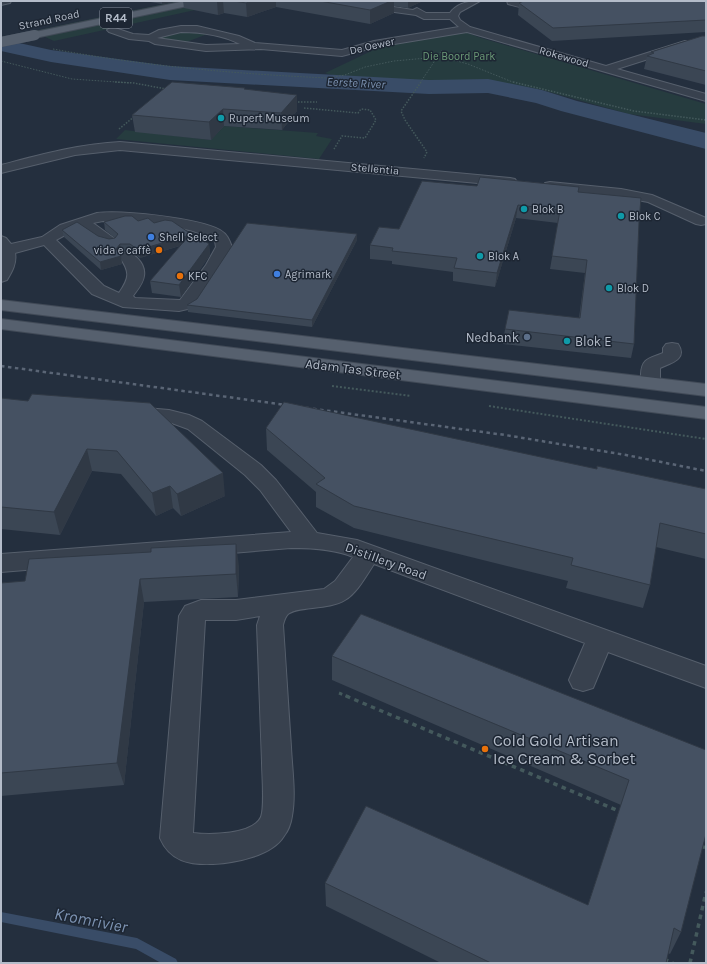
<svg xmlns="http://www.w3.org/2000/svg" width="707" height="964" viewBox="0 0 707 964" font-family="Karla,sans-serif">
  <rect width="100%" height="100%" fill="#242f3e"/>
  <path fill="#263c3f" d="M178,1H188L18,36L14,35Z
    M212,1H236L54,41L43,36Z
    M184,30L210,33L184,43L156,39L157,36Z
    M463,31L478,37L706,104V124L629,114L542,90L485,80H351L325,73L384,45Z
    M224,126L318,133L316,136L332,139L319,159L116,139L125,130L211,140Z"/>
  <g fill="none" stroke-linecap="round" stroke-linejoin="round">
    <path fill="#394c67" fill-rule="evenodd" d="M1,912L137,938L176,959L178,963H161L136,949L1,922Z"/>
    <path fill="#394c67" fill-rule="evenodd" d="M1,39L51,50L170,66L429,80L488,79L542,90L577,101L706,133V149L561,111L536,103L488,93L429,94L170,80L51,62L1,51Z"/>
    <defs>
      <path id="minor" d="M1,1H11L10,3L1,5Z
        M333,1H355L413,10L417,8L426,13H450C457,3 469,1 480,1L460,12L458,16L460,20L470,27L606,66L685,41H706V47H686L617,69L706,94V101L467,32L376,47L342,56L261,49L206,51L155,44L149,41L129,39L109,32L107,30L112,27L133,34L149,35L159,30L181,26H197L239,36L255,43L342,50L374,41L459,27L450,19H424L416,15L337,4ZM181,32C201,32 222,35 240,44L206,45L157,38Z
        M507,1L531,2L535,5C528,11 516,6 508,4Z
        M120,142L510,178L515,179L517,182L515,185L510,186L120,150L75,155L1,173V165C40,155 79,144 120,142Z
        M550,182L621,189L652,195L706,218V224L701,225L696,224L648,202L621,197L545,189L543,186L545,183Z
        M97,213C121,210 199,218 220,230C227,234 229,239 232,247L222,266L196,304L192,308L179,311L123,307L92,294L44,245L15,253C17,263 12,272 7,280L1,282V236L6,238L11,244L42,237L60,225ZM103,221C134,223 190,223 215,241L216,247L206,265L180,300L135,298L133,296C137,290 143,284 144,276C146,264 134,250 121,253L119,256C130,272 130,277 119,293L104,286L56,240L78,228C91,232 101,249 115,245L118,242L115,239L93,223Z
        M672,343L678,344C688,359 671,363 660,368V383L657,387L650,389L643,387C640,383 641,380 641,374C642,358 649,359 663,353V348L666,344Z
        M134,407L169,410L189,415L202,421L261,465L276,480L317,533L357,540L706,666V688L608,652L593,688L583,691L573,688L569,680L585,643L374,564C366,576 357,593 345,600C329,610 298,606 288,614C285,617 284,621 283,625C286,666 288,706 291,747C292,769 296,794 292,816C291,823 288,831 284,836C272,856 235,863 213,864C189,865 170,861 160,838L179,616L185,606L201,600H236L324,589L335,581L353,557C334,549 312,548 291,548L1,572V554L291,532L260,490L245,475L188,429L169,422L127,417L124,413L127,409ZM260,616L257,625C259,671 260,716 262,762C262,775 265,806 261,817C253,835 209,835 193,833L205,620H236Z"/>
      <path id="major" d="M185,1H201L197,4L35,38L30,35L35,32Z
        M1,300L706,384V396L1,310Z
        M1,319L706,407V419L1,329Z"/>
    </defs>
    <use href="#minor" stroke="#565f6c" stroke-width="2"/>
    <use href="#major" stroke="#414a57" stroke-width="2"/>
    <path stroke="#44595c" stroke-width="1" stroke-dasharray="1.5 1.5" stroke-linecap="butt" d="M53,49C144,66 236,74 328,78L345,75L365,67L394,61L427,58L453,60L468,64L515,83
      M1,61L72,79L131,83
      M420,83L442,50"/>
    <path stroke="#44595c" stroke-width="1.5" stroke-dasharray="1.5 1.5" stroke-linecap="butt" d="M115,82L134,83L166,89
      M421,82L401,111L405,120L427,152L424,158
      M513,82L634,111L706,120
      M295,102H317
      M304,108L358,113L361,109L370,110L376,120L365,138L342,136L334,149
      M119,129L135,116"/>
    <path stroke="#44595c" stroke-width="2" stroke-dasharray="2 2" stroke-linecap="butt" d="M332,386L411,396
      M489,406L706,439"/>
    <path stroke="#44595c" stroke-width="3" stroke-dasharray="3.5 3.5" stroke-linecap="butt" d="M339,693L349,697"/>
    <path stroke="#44595c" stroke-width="3.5" stroke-dasharray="4.5 4.5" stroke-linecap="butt" d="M346,696L621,812
      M701,846L706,848
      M664,959L673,963
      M690,963L706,892"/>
    <use href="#minor" fill="#38414e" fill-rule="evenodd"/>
    <use href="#major" fill="#56606e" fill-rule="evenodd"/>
    <path stroke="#5a6575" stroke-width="2.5" stroke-dasharray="3.5 3.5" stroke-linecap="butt" d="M1,366L505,435L626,455L706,471"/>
    <defs>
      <path id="major-bridge" d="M1,42L35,35"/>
    </defs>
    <use href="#major-bridge" stroke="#414a57" stroke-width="10" stroke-linecap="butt"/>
    <use href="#major-bridge" stroke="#56606e" stroke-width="10"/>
  </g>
  <path fill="#3b4654" d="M145,1H178L162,4Z
    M183,1H423L408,8L394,6V13L370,24L276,7L247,17L224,13L218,15L184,8Z
    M706,1V32L552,41L518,15L519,3Z
    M706,36V85L644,69L647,56L651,54V52Z
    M246,90L297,111L282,130L224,126L211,140L135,132L132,115Z
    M578,192L639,222L634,344L631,358L503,344L505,329L579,318L585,273L550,269L558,223L516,218L495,287L453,281V272L392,264V261L370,259V245L399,229Z
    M138,221L154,223L191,234L209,244L210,255L181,297L152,293L150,281L180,246L140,258L131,252H121L120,254L121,256L122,264L101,270L64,237L62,230L98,236L109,239L115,238L105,230L104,222Z
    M357,240L312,327L188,312L187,305Z
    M706,285V303L705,291Z
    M1,398L225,496L181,516L173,508L156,516L121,474L92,471L60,535L1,529Z
    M266,428L597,469L706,489V559L656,547L650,585L643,608L566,588L568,581L354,528L316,507V492L267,450Z
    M239,566L238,597L144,602L124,785L1,796V583Z
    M332,656L706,750L681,932L670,954L668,953L666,963H441L326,906L325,883L588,905L621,805L332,680Z"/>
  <path fill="#303945" d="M162,1H178L162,4Z
    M217,1H223L224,13L218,15Z
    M253,1H276V7L247,17L246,3Z
    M391,1H394V13L370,24V10Z
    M408,1H423L408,8Z
    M297,95V111L282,130L281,113Z
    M223,109L224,126L211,140L209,122Z
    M518,205L516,218L495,287L497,273Z
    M191,234L192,242L140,258L138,250Z
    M357,234V240L312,327V320Z
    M120,244L121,252L118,256H121L122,264L101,270L100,262Z
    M209,244L210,255L181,297L179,285Z
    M87,449L92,471L60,535L54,512Z
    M223,473L225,496L181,516L177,494Z
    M170,486L173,508L156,516L152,493Z
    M236,544L239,566L238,597L236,574Z
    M140,579L144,602L124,785L117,763Z"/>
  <path fill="#455162" stroke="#303945" d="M234,1H253L246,3Z
    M320,1H391L370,10Z
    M524,1H706V20L553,28L519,3Z
    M702,36H706V71L647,56L654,53L651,52Z
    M172,82L245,88L244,89L297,95L281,113L223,109L209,122L132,115Z
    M480,177L579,187L578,192L641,198L639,222L634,344L505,329L509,310L580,318L587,260L552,256L560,210L518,205L497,273L454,268L457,258L392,251L393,248L370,245L379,227L399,229L422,181L477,186Z
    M125,216H132L138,221L148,218L154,223L165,220L172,221L191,234L190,235L138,250L130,244H120L116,249L121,256L100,262L62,230L77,222L98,236L109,239L115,238L118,234L104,222Z
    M247,223L357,234L312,320L187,305L197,299Z
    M192,232L209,244L179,285L150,281Z
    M32,394L150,403L223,473L177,494L170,486L152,493L117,451L87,449L54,512L1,507V398L28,401Z
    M284,402L597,469V466L706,489V534L660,523L650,585L571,565L573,558L354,506L316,484L325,478L266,428Z
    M236,544V574L140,579L117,763L1,773V583L25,581L29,559L151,552V548Z
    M361,614L706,750V834L681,932L674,928L666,963H491L325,883L366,806L588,905L629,780L332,656Z"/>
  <g fill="#0f9aa8" stroke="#1d2633" stroke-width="1.5">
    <circle cx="221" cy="118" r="4"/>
    <circle cx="524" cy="209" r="4"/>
    <circle cx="621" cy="216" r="4"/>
    <circle cx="480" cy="256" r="4"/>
    <circle cx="609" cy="288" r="4"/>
    <circle cx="567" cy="341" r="4"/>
  </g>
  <g fill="#3f7fe0" stroke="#1d2633" stroke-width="1.5">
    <circle cx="151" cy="237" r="4"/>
    <circle cx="277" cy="274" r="4"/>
  </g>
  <g fill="#e8710a" stroke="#1d2633" stroke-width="1.5">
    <circle cx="159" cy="250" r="4"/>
    <circle cx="180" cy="276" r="4"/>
    <circle cx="485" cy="749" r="4"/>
  </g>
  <circle fill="#5c6f8a" stroke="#1d2633" stroke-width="1.5" cx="527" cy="337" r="4"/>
  <g text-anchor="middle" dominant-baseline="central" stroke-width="3" stroke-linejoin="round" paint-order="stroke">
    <g font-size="11" fill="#b4bcc9" stroke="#1d2633">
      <text transform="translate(49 20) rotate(-12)">Strand Road</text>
      <text transform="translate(372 46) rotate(-13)">De Oewer</text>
      <text transform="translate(564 57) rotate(16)">Rokewood</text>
      <text transform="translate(375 169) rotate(5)">Stellentia</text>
    </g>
    <g font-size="11" fill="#6b9a76" stroke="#1d2633">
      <text x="459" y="56">Die Boord Park</text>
    </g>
    <g font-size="11" fill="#b4bcc9" stroke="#1d2633" text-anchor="start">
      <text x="229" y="118">Rupert Museum</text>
      <text x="532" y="209">Blok B</text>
      <text x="629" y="216">Blok C</text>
      <text x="159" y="237">Shell Select</text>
      <text x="151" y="250" text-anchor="end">vida e caffè</text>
      <text x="488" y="256">Blok A</text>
      <text x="285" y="274">Agrimark</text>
      <text x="188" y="276">KFC</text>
      <text x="617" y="288">Blok D</text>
    </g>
    <rect fill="#1d2633" stroke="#878f9c" stroke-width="1" x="100" y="8" width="32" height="20" rx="3"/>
    <g font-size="12" font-weight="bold" fill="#b4bcc9">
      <text x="116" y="18">R44</text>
    </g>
    <g font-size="12" font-style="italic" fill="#7c92b1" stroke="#1d2633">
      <text transform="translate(356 83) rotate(3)">Eerste River</text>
    </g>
    <g font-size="13" fill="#b4bcc9" stroke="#1d2633" text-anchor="end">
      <text x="519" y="337">Nedbank</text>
      <text x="575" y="341" text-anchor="start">Blok E</text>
    </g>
    <g font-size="13" fill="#b4bcc9" stroke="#1d2633">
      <text transform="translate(353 369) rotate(7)">Adam Tas Street</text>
      <text transform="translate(386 561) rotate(20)">Distillery Road</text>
    </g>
    <g font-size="16" fill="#b4bcc9" stroke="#1d2633" text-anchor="start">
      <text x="493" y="740">Cold Gold Artisan<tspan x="493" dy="18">Ice Cream &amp; Sorbet</tspan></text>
    </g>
    <g font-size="17" font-style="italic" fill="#7c92b1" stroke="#1d2633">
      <text transform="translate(91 920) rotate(11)">Kromrivier</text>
    </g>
  </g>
  <rect width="707" height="964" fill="none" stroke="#b4bcc9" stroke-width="4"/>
</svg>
